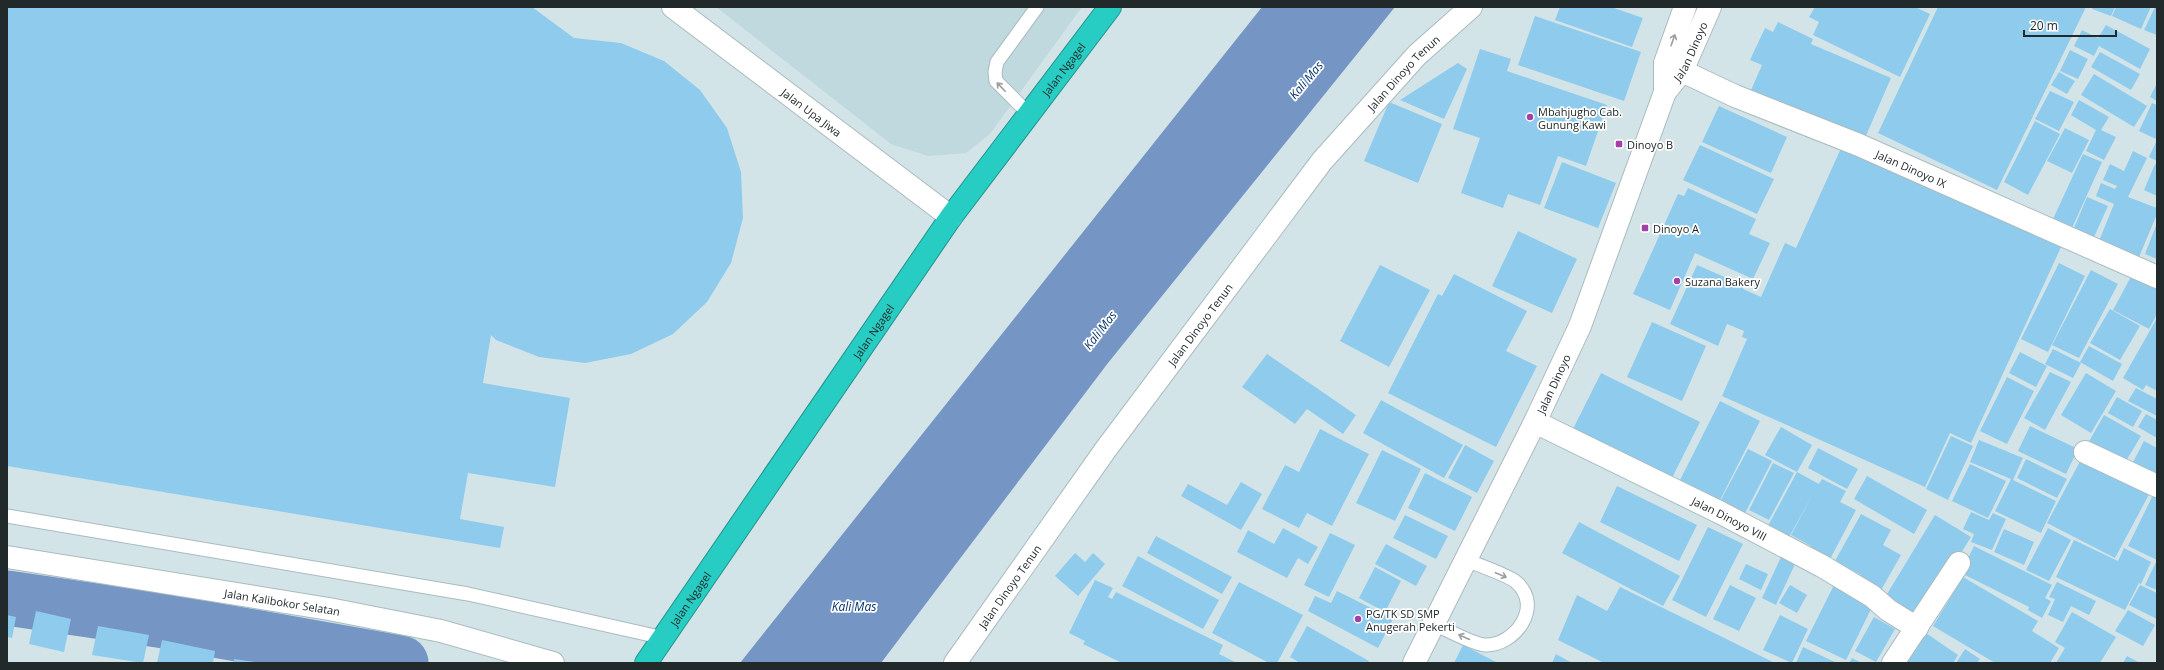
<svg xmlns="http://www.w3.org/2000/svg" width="2164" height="670" viewBox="0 0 2164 670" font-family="'Open Sans',sans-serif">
  <rect width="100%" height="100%" fill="#d3e4e8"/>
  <path fill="#bfd9de" d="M716,7H1082L990,134L966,153L928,156L891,144Z"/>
  <path fill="#7596c4" d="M1262,7H1395L1108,363L881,663H740Z"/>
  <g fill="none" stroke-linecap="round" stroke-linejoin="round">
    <path stroke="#7596c4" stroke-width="55" d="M7,598L158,620L401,663"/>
  </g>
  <path fill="#8fcbec" d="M7,7H532L574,38L621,43L664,61L700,90L727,128L741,172L743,218L731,263L707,302L673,334L631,354L585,363L539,357L496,340L491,335L483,383L570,398L555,487L468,473L460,519L504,527L500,548L7,466Z
    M1560,7H1611L1643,18L1632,47L1555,20Z
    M1815,7H1915L1930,14L1900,77L1813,35L1819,22L1809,17Z
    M1938,7H2086L1997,190L1878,133Z
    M2093,7H2115L2111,16L2092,9Z
    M2116,7H2151L2141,29L2112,16Z
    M2155,7H2157V35L2144,30Z
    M1535,16L1641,52L1624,101L1518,65Z
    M1778,22L1813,39L1811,44L1891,78L1865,138L1751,90L1762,65L1750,60L1765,28L1773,32Z
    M2106,25L2150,49L2140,69L2099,46L2094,56L2074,46L2082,30L2098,38Z
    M1480,49L1511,59L1507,71L1607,105L1586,166L1558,156L1540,205L1508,194L1503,208L1461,193L1480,138L1453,129Z
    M2070,50L2088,59L2078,79L2060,71Z
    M2100,52L2140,74L2131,90L2091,67Z
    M1458,63L1467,69L1444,119L1400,100Z
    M2059,72L2075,81L2067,94L2051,85Z
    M2094,74L2147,106L2134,127L2081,95Z
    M2157,83V101L2150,97Z
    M2050,91L2074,102L2059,131L2035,119Z
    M2079,100L2109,117L2101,130L2116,137L2104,160L2086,151L2096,130L2071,115Z
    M1389,102L1442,124L1418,183L1364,161Z
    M2152,103L2157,105L2156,139L2139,131Z
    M1719,106L1787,137L1771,173L1702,142Z
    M2035,121L2060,134L2028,195L2004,182Z
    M2065,128L2089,140L2072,173L2047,161Z
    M2157,140V161L2149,157Z
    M1700,145L1774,179L1757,214L1683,180Z
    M1842,146L2062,245L1971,443L1950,433L1925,487L1722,396L1747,339L1742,337L1744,331L1727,324L1718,346L1670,324L1697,265L1745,286L1743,289L1761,297L1785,243L1796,248Z
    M2133,151L2147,158L2128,197L2157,208V214L2139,257L2099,241L2114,204L2096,196L2101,183L2115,189L2117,186L2103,180L2110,164L2124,171Z
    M2083,154L2102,162L2072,228L2053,219Z
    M1562,162L1616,183L1598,228L1544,208Z
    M2155,164L2157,165V196L2144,190Z
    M1688,188L1756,219L1749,234L1770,243L1753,279L1695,253L1670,310L1633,294L1678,194L1684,196Z
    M2087,197L2108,206L2094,237L2074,228Z
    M2157,223V259L2145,254Z
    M1518,231L1577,259L1552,313L1492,286Z
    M2059,263L2085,276L2048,352L2021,339Z
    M1380,265L1430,290L1389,367L1340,341Z
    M2091,270L2118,284L2079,358L2052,345Z
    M2134,271L2157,284V314L2149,329L2113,310Z
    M1454,274L1527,311L1506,351L1537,366L1496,447L1388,393L1438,294L1442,296Z
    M2110,309L2140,326L2120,360L2090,343Z
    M2157,318V391L2146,385L2143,390L2123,378Z
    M1652,322L1706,346L1682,401L1627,377Z
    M2089,346L2122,364L2113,381L2080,362Z
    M2053,349L2081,363L2073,378L2045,364Z
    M2020,352L2047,366L2036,387L2009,373Z
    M1267,354L1356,415L1343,434L1307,409L1295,424L1242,387Z
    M2050,372L2071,382L2045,430L2024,418Z
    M1601,373L1700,422L1669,484L1570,435Z
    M2086,373L2116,391L2091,433L2061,415Z
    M2007,377L2034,391L2007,444L1980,431Z
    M2136,388L2157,399V416L2128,401Z
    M2117,397L2142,411L2133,427L2108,413Z
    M1381,400L1463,445L1444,478L1363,433Z
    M1720,401L1760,421L1717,506L1677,486Z
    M2146,414L2157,420V438L2138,427Z
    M2104,415L2141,436L2123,466L2087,445Z
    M2030,426L2078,449L2066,474L2018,451Z
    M1781,427L1812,445L1797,472L1765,455Z
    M1320,429L1369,454L1332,526L1307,513L1299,528L1262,509L1285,465L1299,472Z
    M1951,436L1973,446L1948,500L1926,489Z
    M1979,440L2023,458L2013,480L2056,501L2041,533L1995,511L2011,479L1970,462Z
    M2144,441L2157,448V474L2133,462Z
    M1465,445L1494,461L1477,493L1448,478Z
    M1818,448L1858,469L1847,489L1808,468Z
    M1748,449L1772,461L1741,521L1716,509Z
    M1382,450L1421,469L1395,521L1356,503Z
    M2085,452L2153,487L2115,558L2047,523Z
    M2026,459L2067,479L2057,498L2017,478Z
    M1773,463L1794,473L1769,520L1749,510Z
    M1970,464L2006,481L1988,518L1952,501Z
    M1797,472L1819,484L1822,479L1846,491L1840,502L1856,510L1828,563L1808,553L1811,546L1791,535L1814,492L1784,546L1763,535Z
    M1425,473L1472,497L1455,531L1408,508Z
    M1867,476L1927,510L1914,534L1854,499Z
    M1241,482L1262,494L1241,530L1181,496L1188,484L1227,505Z
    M1617,486L1697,525L1679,561L1600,522Z
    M2153,495L2157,496V560L2128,546Z
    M1971,512L1989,520L1993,513L2006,519L1992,550L1971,542L1974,534L1963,529Z
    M1861,514L1891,530L1883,545L1901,555L1880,592L1859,580L1861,575L1835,561Z
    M1405,515L1448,536L1436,559L1393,538Z
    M1935,515L1971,537L1916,625L1881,604Z
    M1579,522L1680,576L1663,606L1562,553Z
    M1708,527L1743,544L1706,617L1672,600Z
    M1283,528L1318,547L1308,564L1298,558L1287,578L1237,552L1248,530L1274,544Z
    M2048,528L2071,540L2049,581L2026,570Z
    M2004,529L2034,542L2024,565L1994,552Z
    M1330,533L1355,545L1329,597L1304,585Z
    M1156,536L1232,577L1222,594L1147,553Z
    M2074,540L2118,561L2124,548L2151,562L2141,584L2139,583L2125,610L2056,577Z
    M1386,544L1427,566L1416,586L1375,564Z
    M1974,546L2052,585L2045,598L2051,601L2042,618L2028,610L2029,607L1961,573Z
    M1075,553L1085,562L1093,553L1105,564L1078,596L1055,576Z
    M1138,556L1219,600L1203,629L1122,586Z
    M1781,557L1795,564L1776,605L1762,598Z
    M2156,562L2157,563V590L2145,585Z
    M1746,564L1768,574L1761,590L1739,579Z
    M1375,567L1401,581L1385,612L1359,598Z
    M1963,577L2038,621L2032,631L2059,648L2050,663H1995L1933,626Z
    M1095,580L1113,588L1108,597L1112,599L1116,592L1223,645L1219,654L1237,663H1122L1083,644L1085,641L1069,633Z
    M1239,582L1303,615L1277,663H1269L1212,633Z
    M2057,582L2096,601L2089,615L2071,606L2063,622L2048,615L2055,599L2049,597Z
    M1835,583L1874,603L1846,660L1806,641Z
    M1730,585L1756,598L1739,631L1713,619Z
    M1790,585L1807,595L1797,613L1779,603Z
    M2140,585L2157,593V619L2129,605Z
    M1620,587L1702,627L1775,663H1604L1558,640L1577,595L1607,611Z
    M1337,591L1393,619L1378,648L1308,611L1315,596L1331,603Z
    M2128,610L2155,625L2143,646L2115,631Z
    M36,611L71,619L64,652L29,644Z
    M2072,612L2116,637L2100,663H2056L2065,648L2055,642Z
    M7,615L16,617L12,638L7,637Z
    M1780,615L1808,629L1792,663L1763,650Z
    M1874,617L1895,629L1876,662L1855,651Z
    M98,626L149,635L143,663L92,655Z
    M1307,626L1369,661L1367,663H1300L1290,657Z
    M1920,629L1958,655L1953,663H1897Z
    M162,640L215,651L213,663H157Z
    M1463,645L1496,662V663H1454Z
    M1803,647L1837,663H1796Z
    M1965,649L1980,659L1977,663H1956Z
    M1556,654L1572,663H1552Z
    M2127,656L2140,663H2123Z
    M1852,658L1862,663H1849Z
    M234,659L255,662V663H233Z"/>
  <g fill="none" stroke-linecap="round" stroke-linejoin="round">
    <defs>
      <path id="lane" d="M1029,114L996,81L995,72L997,62L1037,7
        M7,516L468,594L664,638
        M1434,624C1445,629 1475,645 1485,645C1515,646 1544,606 1516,582C1510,576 1476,564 1466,560"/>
      <g id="street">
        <path id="s1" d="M673,7L951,217"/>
        <path id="s2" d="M1665,63L1735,96L1859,145L2157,277"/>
        <path id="s3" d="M1535,422L1721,513L1822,566L1872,596L1888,610L1917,628"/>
        <path d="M2085,452L2157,486"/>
        <path id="s4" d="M7,557L329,609L441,631L553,663"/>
        <path id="s5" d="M955,663L1106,449L1322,161L1417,55L1471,7"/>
        <path d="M1893,663L1959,563"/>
      </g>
      <g id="secondary">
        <path d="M1665,92V63L1685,7"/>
        <path id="s6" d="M1414,663L1535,422L1580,326L1665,92L1682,71L1710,7"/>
      </g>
      <g id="highway">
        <path id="s7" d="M646,663L951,217L1110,7"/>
      </g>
    </defs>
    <use href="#lane" stroke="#aabbbf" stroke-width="15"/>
    <use href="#street" stroke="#aabbbf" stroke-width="24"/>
    <use href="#secondary" stroke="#aabbbf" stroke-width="24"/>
    <use href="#highway" stroke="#25938d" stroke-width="24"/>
    <use href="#lane" stroke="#fff" stroke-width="13"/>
    <use href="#street" stroke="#fff" stroke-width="22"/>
    <use href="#secondary" stroke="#fff" stroke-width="22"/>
    <use href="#highway" stroke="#27ccc2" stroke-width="22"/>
  </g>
  <defs><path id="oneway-shaft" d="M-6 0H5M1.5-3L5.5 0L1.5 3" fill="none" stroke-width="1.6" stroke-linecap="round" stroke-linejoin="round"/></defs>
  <g stroke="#9c9f9f">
    <use href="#oneway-shaft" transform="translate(1673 40) rotate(-71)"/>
    <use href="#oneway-shaft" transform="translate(1001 87) rotate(-134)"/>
    <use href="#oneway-shaft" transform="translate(1501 575) rotate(23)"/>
    <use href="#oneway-shaft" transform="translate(1464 637) rotate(-156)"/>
  </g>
  <g fill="#a341a8" stroke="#fff" stroke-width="1.5">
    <circle cx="1530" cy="117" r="4"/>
    <rect x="1615" y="140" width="8" height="8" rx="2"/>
    <rect x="1641" y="224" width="8" height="8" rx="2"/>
    <circle cx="1677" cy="281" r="4"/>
    <circle cx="1358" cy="619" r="4"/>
  </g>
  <g text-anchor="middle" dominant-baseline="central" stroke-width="3.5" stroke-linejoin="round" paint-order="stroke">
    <g font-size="11" fill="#22292a" stroke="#fff">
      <text stroke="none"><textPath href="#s6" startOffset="673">Jalan Dinoyo</textPath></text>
      <text stroke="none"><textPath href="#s7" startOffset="726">Jalan Ngagel</textPath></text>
      <text stroke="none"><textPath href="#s5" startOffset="742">Jalan Dinoyo Tenun</textPath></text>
      <text stroke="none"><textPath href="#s1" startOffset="174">Jalan Upa Jiwa</textPath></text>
      <text stroke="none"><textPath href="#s2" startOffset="268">Jalan Dinoyo IX</textPath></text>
      <text stroke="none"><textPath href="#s5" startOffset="418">Jalan Dinoyo Tenun</textPath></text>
      <text stroke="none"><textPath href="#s7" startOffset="402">Jalan Ngagel</textPath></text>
      <text stroke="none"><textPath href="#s6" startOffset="312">Jalan Dinoyo</textPath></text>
      <text stroke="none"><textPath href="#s3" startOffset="217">Jalan Dinoyo VIII</textPath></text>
      <text stroke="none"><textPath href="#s5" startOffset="94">Jalan Dinoyo Tenun</textPath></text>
      <text stroke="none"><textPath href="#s7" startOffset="78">Jalan Ngagel</textPath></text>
      <text stroke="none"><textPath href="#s4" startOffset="279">Jalan Kalibokor Selatan</textPath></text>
    </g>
    <g font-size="11" fill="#22292a" stroke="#fff" text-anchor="start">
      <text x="1538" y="111">Mbahjugho Cab.<tspan x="1538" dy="13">Gunung Kawi</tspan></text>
      <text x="1627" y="144">Dinoyo B</text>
      <text x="1653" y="228">Dinoyo A</text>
      <text x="1685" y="281">Suzana Bakery</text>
      <text x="1366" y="613">PG/TK SD SMP<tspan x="1366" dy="13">Anugerah Pekerti</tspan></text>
    </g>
    <g font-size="12" font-style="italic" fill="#05336a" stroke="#fff">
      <text transform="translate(1306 80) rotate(-50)">Kali Mas</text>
      <text transform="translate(1100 330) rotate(-52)">Kali Mas</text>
      <text x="854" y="606">Kali Mas</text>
    </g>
  </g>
  <rect width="2164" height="670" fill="none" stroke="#22292a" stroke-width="16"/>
  <path d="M2024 30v6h92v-6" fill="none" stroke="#22292a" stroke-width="2"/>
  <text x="2030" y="30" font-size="12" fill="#22292a" stroke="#ffffff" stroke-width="3" paint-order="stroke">20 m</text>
</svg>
